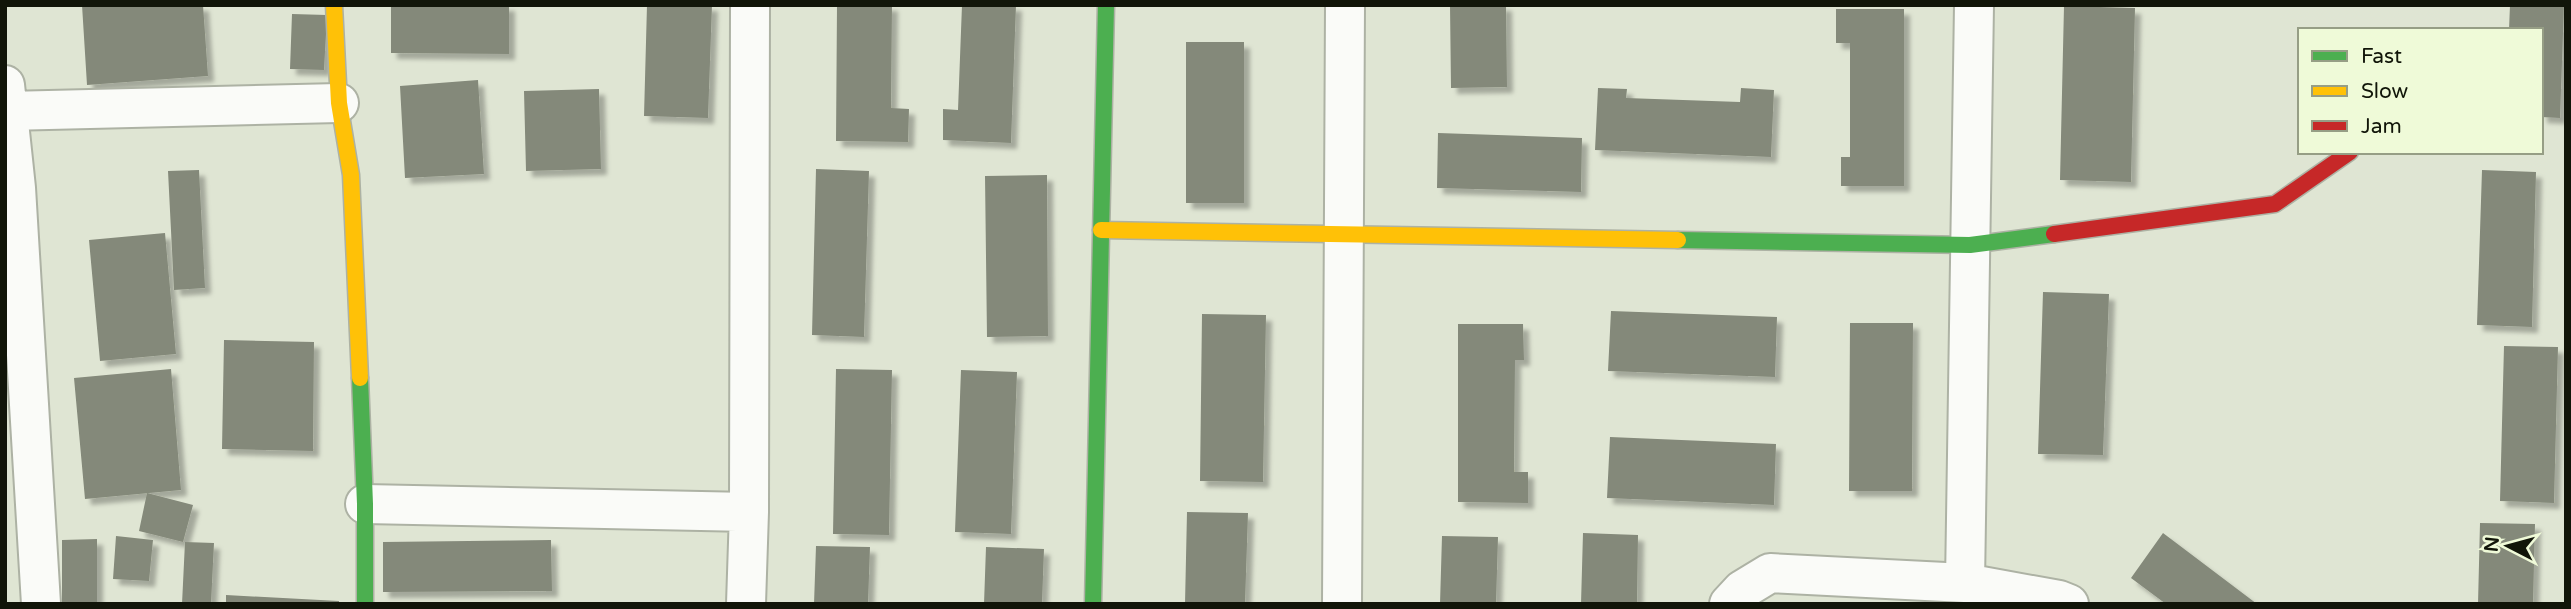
<svg xmlns="http://www.w3.org/2000/svg" width="2571" height="609" viewBox="0 0 2571 609" font-family="'Varela Round',sans-serif">
  <defs>
    <filter id="shadow"><feDropShadow dx="6" dy="6" stdDeviation="2" flood-color="#0004"/></filter>
  </defs>
  <rect width="100%" height="100%" fill="#dfe5d3"/>
  <path fill="#84897a" filter="url(#shadow)" d="M82,5H203L208,76L87,85Z
    M391,5H509V54L391,53Z
    M647,5H712L708,118L644,116Z
    M837,5H892L891,108L909,109L908,142L836,141Z
    M962,5H1016L1011,143L943,140V109L958,110Z
    M1450,5H1506L1507,87L1451,88Z
    M2510,5H2564L2560,118L2541,117V30H2509Z
    M2064,6L2135,8L2131,182L2060,180Z
    M1836,9H1904V186H1841V157H1850V43H1836Z
    M292,14L327,15L324,70L290,69Z
    M1186,42H1244V203H1186Z
    M478,80L484,174L405,178L400,86Z
    M1598,88L1627,89L1626,98L1740,102L1741,88L1774,90L1771,157L1595,150Z
    M599,89L601,169L526,171L524,91Z
    M1438,133L1582,138L1581,192L1437,188Z
    M816,169L869,171L864,337L812,335Z
    M199,170L205,288L174,290L168,171Z
    M2482,170L2536,172L2532,327L2477,325Z
    M1047,175L1048,336L987,337L985,176Z
    M165,233L176,354L100,361L89,240Z
    M2043,292L2109,294L2103,455L2038,454Z
    M1611,311L1777,317L1775,377L1608,371Z
    M1202,314L1266,315L1263,482L1200,481Z
    M1850,323H1913L1912,491H1849Z
    M1458,324H1523L1524,360H1515L1514,472H1528V503L1458,502Z
    M224,340L314,342L313,451L222,449Z
    M2504,346L2558,347L2554,503L2500,501Z
    M171,369L181,490L85,499L74,378Z
    M836,369L892,370L889,535L833,534Z
    M961,370L1017,372L1011,534L955,532Z
    M1610,437L1776,444L1774,505L1607,498Z
    M147,493L193,505L183,542L139,531Z
    M1187,512L1248,513L1245,604H1185Z
    M2480,523L2535,524L2533,604H2478Z
    M1583,533L1638,535L1637,604H1581Z
    M2163,533L2257,604H2166L2131,578Z
    M116,536L153,540L149,581L113,579Z
    M1442,536L1498,537L1496,604H1440Z
    M97,539V604H62V540Z
    M551,540L552,591L383,592V542Z
    M185,542L214,543L211,604H182Z
    M816,546L870,547L868,604H814Z
    M986,547L1044,549L1042,604H984Z
    M226,595L339,601V604H226Z"/>
  <g fill="none" stroke-linecap="round" stroke-linejoin="round">
    <defs>
      <path id="street" d="M5,85L16,188L41,604
        M7,111L339,103
        M365,504L749,512
        M1965,583L1974,5
        M746,604L749,512L750,5
        M1342,604L1345,5
        M1729,604L1742,590L1770,573L1965,583L2059,600L2069,604"/>
      <path id="fast" d="M1678,240L1970,245L2054,234
        M360,378L365,504V604
        M1093,604L1106,5"/>
      <path id="slow" d="M334,5L339,103L351,175L360,378
        M1101,230L1678,240"/>
      <path id="jam" d="M2054,234L2275,204L2350,152"/>
    </defs>
    <use href="#street" stroke="#adb2a4" stroke-width="42"/>
    <use href="#fast" stroke="#adb2a4" stroke-width="19"/>
    <use href="#slow" stroke="#adb2a4" stroke-width="19"/>
    <use href="#jam" stroke="#adb2a4" stroke-width="19"/>
    <use href="#street" stroke="#fafbf8" stroke-width="38"/>
    <use href="#fast" stroke="#4caf50" stroke-width="16"/>
    <use href="#slow" stroke="#ffc107" stroke-width="16"/>
    <use href="#jam" stroke="#c62828" stroke-width="16"/>
  </g>
  <rect width="2571" height="609" fill="none" stroke="#111509" stroke-width="14"/>
  <rect x="2298" y="28" width="245" height="126" fill="#effad8" stroke="#969e85" stroke-width="2"/>
  <rect x="2312" y="51" width="35" height="10" fill="#4caf50" stroke="#969e85" stroke-width="2"/>
  <text x="2361" y="63" font-size="21" fill="#111509">Fast</text>
  <rect x="2312" y="86" width="35" height="10" fill="#ffc107" stroke="#969e85" stroke-width="2"/>
  <text x="2361" y="98" font-size="21" fill="#111509">Slow</text>
  <rect x="2312" y="121" width="35" height="10" fill="#c62828" stroke="#969e85" stroke-width="2"/>
  <text x="2361" y="133" font-size="21" fill="#111509">Jam</text>
  <g transform="translate(2508 546) rotate(276)" stroke="#effad8" stroke-width="5" paint-order="stroke">
  <path d="M0-5L12 26L0 18L-12 26Z" fill="#111509"/>
  <text y="-10" font-size="19" font-weight="bold" text-anchor="middle" fill="#111509">N</text>
  </g>
</svg>
